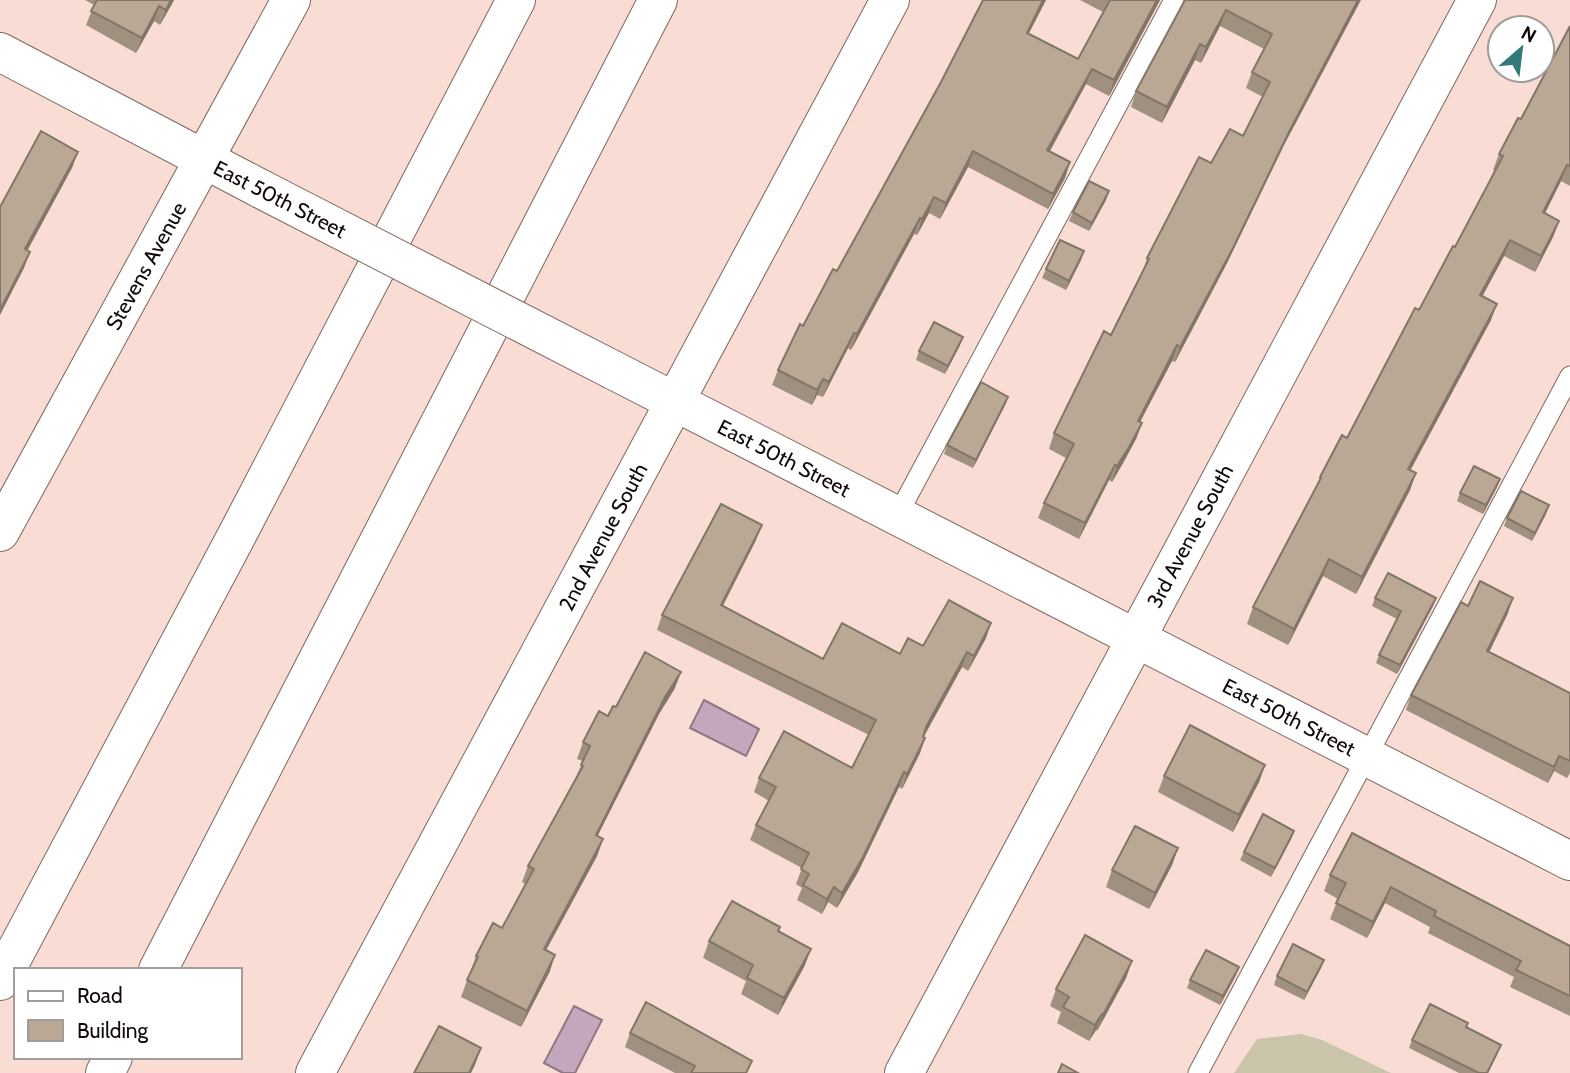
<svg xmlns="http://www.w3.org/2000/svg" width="1570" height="1073" viewBox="0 0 1570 1073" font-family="Cabin,sans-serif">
  <rect width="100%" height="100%" fill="#f9dcd4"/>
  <path fill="#cac4aa" d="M1301,1034L1322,1040L1391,1073H1234L1257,1039Z"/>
  <path fill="#c3a7bc" stroke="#8e7886" stroke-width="2" d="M704,700L759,729L746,756L690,728Z
    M574,1006L602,1020L575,1073H563L544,1063Z"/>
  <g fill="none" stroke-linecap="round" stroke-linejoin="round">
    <defs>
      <path id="lane" d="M897,516L1174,0
        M1198,1073L1570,376"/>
      <path id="street" d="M0,532L291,0
        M315,1073L890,0
        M904,1073L1477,0"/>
      <path id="secondary" d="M0,52L261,189
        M613,370L1570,861"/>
      <path id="highway" d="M158,970L658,0
        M0,981L237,535L516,0
        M105,1073L113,1057"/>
    </defs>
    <use href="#lane" stroke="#7f6760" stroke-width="21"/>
    <use href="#street" stroke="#7f6760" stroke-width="40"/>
    <use href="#secondary" stroke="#7f6760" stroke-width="40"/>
    <use href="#highway" stroke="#7f6760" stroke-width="40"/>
    <use href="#lane" stroke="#fff" stroke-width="19"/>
    <use href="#street" stroke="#fff" stroke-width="38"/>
    <use href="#secondary" stroke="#fff" stroke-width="38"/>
    <use href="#highway" stroke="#fff" stroke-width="38"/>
    <defs>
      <path id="secondary-bridge" d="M261,189L613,370"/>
    </defs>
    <use href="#secondary-bridge" stroke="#7f6760" stroke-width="40" stroke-linecap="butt"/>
    <use href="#secondary-bridge" stroke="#fff" stroke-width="38"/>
  </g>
  <path fill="#a09080" d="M85,0H174L160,25L154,21L136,53L86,25L94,5Z
    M983,0H1046L1029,33L1078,59L1103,12L1080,0H1160L1109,96L1086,84L1049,151L1070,162L1065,178L1048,209L968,167L940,219L929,213L917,235L914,234L851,350L848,348L823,397L817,395L812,405L772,385L778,370L837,271L941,82Z
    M1185,0H1271L1283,147L1227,263L1175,362L1172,361L1140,422L1142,423L1136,439L1123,463L1112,482L1109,480L1079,539L1038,518L1044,503L1066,458L1049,449L1054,433L1111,335L1142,274L1147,258L1211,163L1243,136L1263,97L1246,88L1252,72L1264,49L1220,26L1201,63L1195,60L1162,123L1131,107L1136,91Z
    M1570,26V186L1561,181L1545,213L1559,221L1553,237L1535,272L1504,256L1482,296L1491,320L1410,470L1416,473L1410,490L1356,594L1323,576L1288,645L1247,624L1253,607L1315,489L1320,477L1347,438L1419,310L1455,247L1495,171L1493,170L1499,154L1521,119Z
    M1106,200L1089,231L1069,221L1073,212Z
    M1081,260L1066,290L1042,278L1046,269Z
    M960,345L945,374L916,360L919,351Z
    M1005,405L973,468L944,454L947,445Z
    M1497,487L1483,514L1457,501L1460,493Z
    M1546,514L1532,541L1504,526L1507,518Z
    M756,540L723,606L823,659L900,654L923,646L986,638L968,671L962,667L923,737L925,738L920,753L902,789L899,787L858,872L837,908L828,902L822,914L797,900L802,888L796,884L802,868L750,840L756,825L769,801L754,792L759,778L852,768L869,735L657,630L662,615Z
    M1375,598L1433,606L1397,674L1376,663L1379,655L1397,619L1372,606Z
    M1468,606L1508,613L1489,652L1570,693V773L1567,778L1554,771L1548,783L1406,710L1411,695Z
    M675,688L659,714L597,836L603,839L597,856L546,950L550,971L521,1027L461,997L476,956L502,928L525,884L522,882L528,866L576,777L583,761L577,759L583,742L616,707Z
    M1265,765L1259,782L1233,832L1158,792L1164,776Z
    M1294,831L1291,839L1271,877L1240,860L1244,852Z
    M1352,833L1570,946V1016L1510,987L1514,977L1428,933L1430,927L1385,903L1367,938L1330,919L1338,899L1324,891L1330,875Z
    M1178,848L1172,865L1149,909L1106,887L1112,870Z
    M779,931L805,965L778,1015L741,994L746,981L703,958L709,941Z
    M1324,960L1321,968L1304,1000L1274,985L1277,976Z
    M1132,961L1126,978L1097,1031L1096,1030L1089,1041L1057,1023L1061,1012L1050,1006L1056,989Z
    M1236,975L1220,1005L1187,988L1190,980Z
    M1466,1028L1498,1053L1488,1073H1459L1409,1048L1412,1040Z
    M630,1033L748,1073H675L625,1047Z"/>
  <path fill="#827668" d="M171,0H174L160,25L166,10Z
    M1043,0H1046L1021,48L1027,33Z
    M1157,0H1160L1109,96L1114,80Z
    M1358,0H1361L1283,147L1227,263L1175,362L1180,347L1289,132Z
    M159,6L154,21L136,53L142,38Z
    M1226,10L1220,26L1201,63L1206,47Z
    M1200,44L1195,60L1162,123L1167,107Z
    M1092,69L1086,84L1042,166L1047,150Z
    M973,151L968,167L940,219L946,203Z
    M78,152L72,168L19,266L25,249Z
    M1070,162L1065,178L1048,209L1053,194Z
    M1567,165L1561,181L1537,229L1543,212Z
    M1109,191L1106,200L1089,231L1092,223Z
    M934,197L929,213L917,235L922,219Z
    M920,218L914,234L851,350L857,334Z
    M1559,221L1553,237L1535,272L1541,256Z
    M1510,240L1504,256L1474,312L1480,295Z
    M1084,251L1081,260L1066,290L1069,281Z
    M30,252L24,268L0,315V310Z
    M1497,304L1491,320L1402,486L1408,469Z
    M854,333L848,348L823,397L829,382Z
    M963,337L960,345L945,374L948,366Z
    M1177,345L1172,361L1132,437L1138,421Z
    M823,379L817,395L812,405L817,390Z
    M1008,397L1005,405L973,468L976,460Z
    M1142,423L1136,439L1123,463L1112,482L1117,466Z
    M1115,465L1109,480L1079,539L1085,523Z
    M1416,473L1410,490L1356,594L1362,577Z
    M1500,479L1497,487L1483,514L1486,505Z
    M1549,505L1546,514L1532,541L1535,533Z
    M762,525L756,540L715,620L721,605Z
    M1329,559L1323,576L1288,645L1294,629Z
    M1436,598L1433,606L1397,674L1400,665Z
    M1513,598L1508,613L1482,667L1487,651Z
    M991,623L986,638L968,671L974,656Z
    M967,652L962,667L921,742L926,727Z
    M681,672L675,688L659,714L590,851L596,835L665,697Z
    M925,738L920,753L902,789L907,774Z
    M1559,756L1554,771L1548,783L1554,767Z
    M1265,765L1259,782L1233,832L1239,815Z
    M904,772L899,787L858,872L837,908L842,893Z
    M1294,831L1291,839L1271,877L1275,868Z
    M603,839L597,856L538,965L544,949Z
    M1178,848L1172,865L1149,909L1155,893Z
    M834,887L828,902L822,914L827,899Z
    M1391,887L1385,903L1367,938L1373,922Z
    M811,949L805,965L778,1015L784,998Z
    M555,955L550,971L521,1027L527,1011Z
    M1324,960L1321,968L1304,1000L1307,992Z
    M1132,961L1126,978L1097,1031L1103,1015Z
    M1239,967L1236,975L1220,1005L1223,996Z
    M1102,1014L1096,1030L1089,1041L1095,1025Z
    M481,1048L475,1065L471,1073H469Z"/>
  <path fill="#baa895" stroke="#827668" stroke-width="2" d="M97,0H171L166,10L159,6L142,38L91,11Z
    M983,0H1043L1027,33L1078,59L1110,0H1157L1114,80L1092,69L1047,150L1070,162L1053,194L973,151L946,203L934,197L922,219L920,218L857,334L854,333L829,382L823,379L817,390L778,370L800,324L803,326L833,269L837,271L941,82Z
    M1185,0H1358L1289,132L1233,248L1180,347L1177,345L1138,421L1142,423L1129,447L1117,466L1115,465L1085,523L1044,503L1074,444L1054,433L1104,331L1111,335L1149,259L1147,258L1199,157L1211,163L1230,129L1243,136L1270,82L1252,72L1272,34L1226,10L1206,47L1200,44L1167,107L1136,91Z
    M1570,26V166L1567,165L1543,212L1559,221L1541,256L1510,240L1480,295L1497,304L1408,469L1416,473L1362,577L1329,559L1294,629L1253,607L1321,478L1320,477L1342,435L1347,438L1415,308L1419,310L1453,246L1455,247L1503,156L1499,154L1518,118L1521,119Z
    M41,131L78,152L25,249L30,252L0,310V207Z
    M1089,181L1109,191L1092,223L1073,212Z
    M1060,240L1084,251L1069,281L1046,269Z
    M934,322L963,337L948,366L919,351Z
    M981,382L1008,397L976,460L947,445Z
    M1474,466L1500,479L1486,505L1460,493Z
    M1521,491L1549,505L1535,533L1507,518Z
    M721,504L762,525L721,605L823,659L842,623L900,654L908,638L923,646L949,600L991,623L974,656L967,652L926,727L923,737L925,738L907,774L904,772L863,857L842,893L834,887L827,899L803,885L809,874L801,869L809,853L756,825L776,787L759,778L784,731L852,768L876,720L662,615Z
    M1388,573L1436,598L1400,665L1379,655L1401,611L1375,598Z
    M1480,581L1513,598L1487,651L1570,693V761L1559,756L1554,767L1411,695L1461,602L1468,606Z
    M645,652L681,672L665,697L596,835L603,839L544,949L555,955L527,1011L467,980L478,957L476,956L493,923L502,928L534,869L528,866L583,766L581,765L590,746L583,742L599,711L608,716L613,706L616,707Z
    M1190,725L1265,765L1239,815L1164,776Z
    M1263,814L1294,831L1275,868L1244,852Z
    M1135,826L1178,848L1155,893L1112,870Z
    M1352,833L1570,946V996L1516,970L1521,961L1434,916L1436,911L1391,887L1373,922L1336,903L1346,883L1330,875Z
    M732,901L780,927L778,931L811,949L784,998L747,978L753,965L709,941Z
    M1085,935L1132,961L1103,1015L1102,1014L1095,1025L1063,1007L1069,997L1056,989Z
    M1293,944L1324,960L1307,992L1277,976Z
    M1206,950L1239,967L1223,996L1190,980Z
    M646,1002L752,1061L746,1073H691L695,1066L630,1033Z
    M1430,1004L1468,1023L1466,1027L1501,1045L1487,1073H1479L1412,1040Z
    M439,1026L481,1048L469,1073H414Z
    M1062,1064L1078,1073H1058Z"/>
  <g text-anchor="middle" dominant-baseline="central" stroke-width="7" stroke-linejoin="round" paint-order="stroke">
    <g font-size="21" fill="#120907" stroke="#fff">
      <text transform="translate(280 199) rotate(27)">East 50th Street</text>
      <text transform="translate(146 266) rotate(-61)">Stevens Avenue</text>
      <text transform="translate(784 458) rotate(27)">East 50th Street</text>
      <text transform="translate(1190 536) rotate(-62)">3rd Avenue South</text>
      <text transform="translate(603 537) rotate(-62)">2nd Avenue South</text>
      <text transform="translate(1289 717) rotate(27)">East 50th Street</text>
    </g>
  </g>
  <rect x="14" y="968" width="228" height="91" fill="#ffffff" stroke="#a09d9c" stroke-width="2"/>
  <rect x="28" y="991" width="35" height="10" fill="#ffffff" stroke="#a09d9c" stroke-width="2"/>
  <text x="77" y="1003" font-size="21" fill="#120907">Road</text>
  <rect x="28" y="1020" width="35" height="21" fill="#baa895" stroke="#a09d9c" stroke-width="2"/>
  <text x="77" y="1038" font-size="21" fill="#120907">Building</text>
  <g transform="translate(1521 49) rotate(28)"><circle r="33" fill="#ffffff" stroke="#a09d9c" stroke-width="2"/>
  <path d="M0-5L12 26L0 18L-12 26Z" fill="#327a77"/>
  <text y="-10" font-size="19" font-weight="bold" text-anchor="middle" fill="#120907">N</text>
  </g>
</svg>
